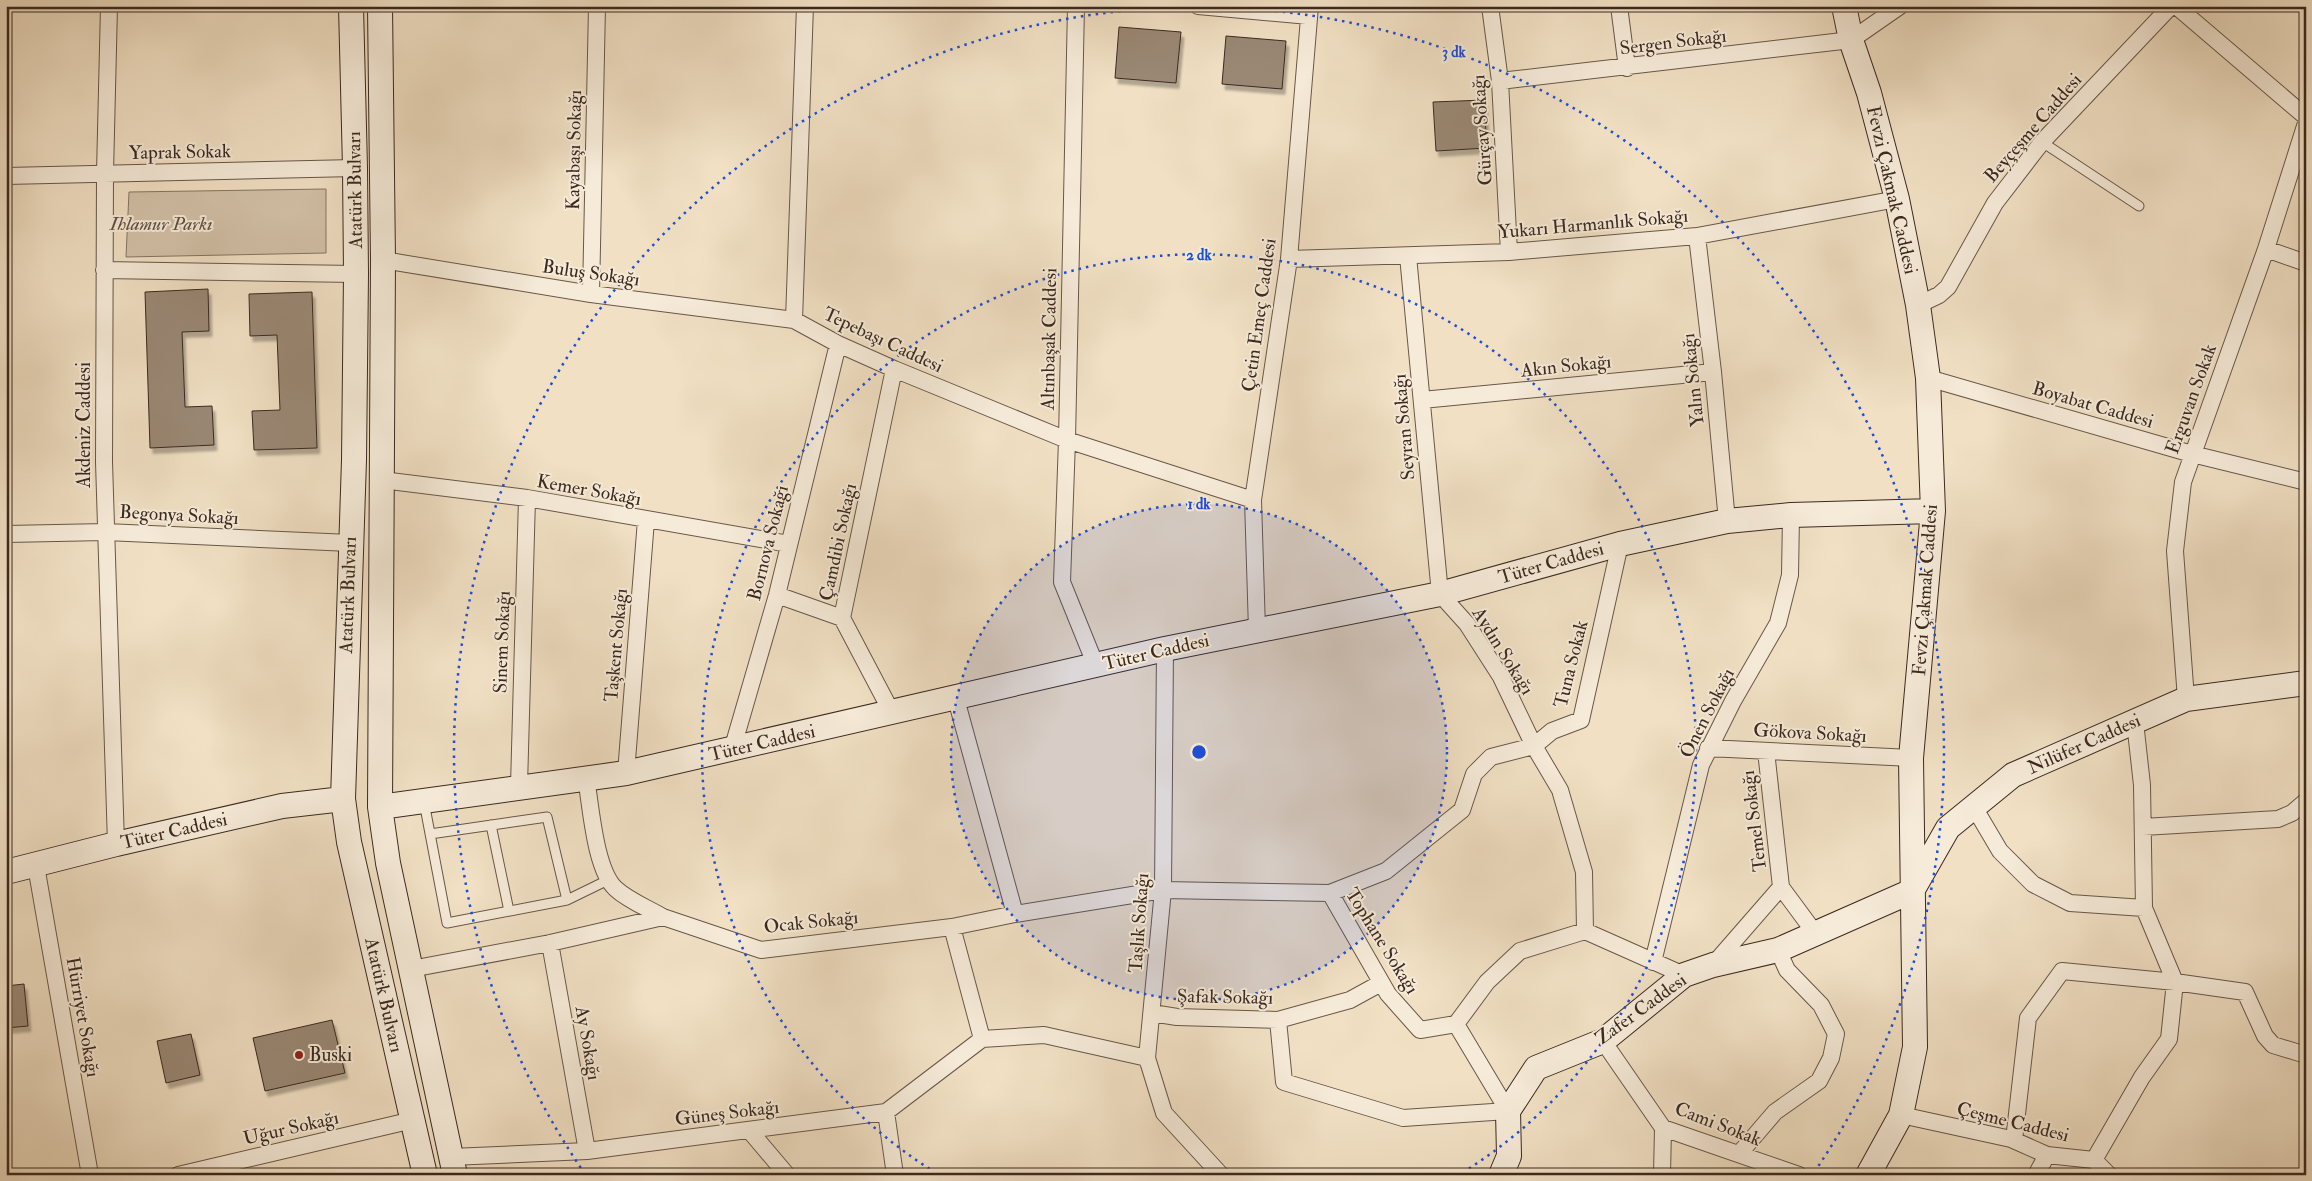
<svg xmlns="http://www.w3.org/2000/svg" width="2312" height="1181" viewBox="0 0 2312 1181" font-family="'IM FELL Double Pica',serif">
  <defs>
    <filter id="shadow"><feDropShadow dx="3" dy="5.5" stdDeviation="1" flood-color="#0004"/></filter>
  </defs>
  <rect width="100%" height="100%" fill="#f1e0c4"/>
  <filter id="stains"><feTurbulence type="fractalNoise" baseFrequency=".004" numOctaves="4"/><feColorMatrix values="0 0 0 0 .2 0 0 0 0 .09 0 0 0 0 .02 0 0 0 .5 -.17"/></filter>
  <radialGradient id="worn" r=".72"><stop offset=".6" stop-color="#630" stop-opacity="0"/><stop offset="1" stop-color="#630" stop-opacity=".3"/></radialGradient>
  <path fill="#d2c1a8" stroke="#867564" d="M326,189V253L126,257L129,192Z"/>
  <path fill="#9a8875" stroke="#3b2920" filter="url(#shadow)" d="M1119,27L1181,32L1176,83L1115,78Z
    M1226,36L1286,41L1282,89L1222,84Z
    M1484,100L1487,148L1436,151L1433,102Z
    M208,289L209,331L182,332L185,407L212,406L214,445L150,448L145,292Z
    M312,292L317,448L254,450L252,411L280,410L277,335L250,336L249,294Z
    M24,984L28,1026L6,1028V986Z
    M332,1020L345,1073L265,1091L253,1038Z
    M191,1034L200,1075L166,1083L157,1041Z"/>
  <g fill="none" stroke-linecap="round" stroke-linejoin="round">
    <defs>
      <path id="lane" d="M2042,142L2139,206
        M424,802L447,923L567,900L608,880
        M491,825L509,911
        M430,834L547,817L567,900"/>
      <path id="street" d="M109,6L105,173L104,462L116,844
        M805,6L794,320L838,344L894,369L1067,440L1253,500
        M1076,6L1067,440L1062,582L1096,666
        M1198,6L1309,16
        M1490,6L1500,81L1509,252
        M1619,6L1627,68
        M2176,6L2306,117
        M1500,81L1851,40L1900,6
        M6,176L355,168
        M1697,236L1713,372L1727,521
        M2266,249L2306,263
        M1408,256L1440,594L1467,624L1501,677L1534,746L1560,790L1584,872L1585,931
        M1289,259L1509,252L1697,236L1897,199
        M383,260L591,294L794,320
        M104,270L356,274
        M591,294L597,6
        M1918,305L1939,295L1948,287L1995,203L2042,142L2171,6
        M1928,378L2192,454L2306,482
        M1422,400L1713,372
        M382,480L527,498L789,544
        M6,534L106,532L350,543
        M777,595L842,618
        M1257,630L1253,500L1289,259L1310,6
        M1165,649L1163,890L1147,1058L1164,1113L1221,1175
        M956,699L1015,914
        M2186,699L2175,551L2183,482L2266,249L2306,123
        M892,713L842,618L894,369
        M1708,748L1911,758
        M732,750L777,595L838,344
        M1766,751L1781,887L1815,933
        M626,773L646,520
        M586,778C591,807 595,870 616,889C629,901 648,908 663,917
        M519,786L527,498
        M1974,807L2000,851L2033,884L2070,903L2144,908
        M2143,827L2278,819L2292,813L2306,801
        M36,866L90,1175
        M1330,893L1386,871L1462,810L1474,774L1491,757L1534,746L1552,731L1581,720L1620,544
        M952,927L982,1039L1044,1035L1147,1058
        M550,943L587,1151
        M1653,962L1701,765L1733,701L1778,623L1790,575L1791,515
        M1713,965L1781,887
        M411,969L550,943L663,917L761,950L952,927L1015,914L1163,890L1330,893L1388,994L1420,1030L1456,1024L1508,1111L1403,1118L1284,1082L1278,1020
        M1152,1013L1177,1017L1278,1020L1350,1000L1381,983
        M1456,1024L1487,982L1520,951L1585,931L1684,975
        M1603,1041L1663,1128L1799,1175
        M886,1112L895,1175
        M1901,1115L2011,1139L2047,1155L2094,1160L2109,1175
        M749,1130L787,1175
        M2014,1140L2028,1018L2062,971L2175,982L2245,992L2265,1036L2273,1045L2306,1055
        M1739,1154L1775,1112L1819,1081L1831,1058L1836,1034L1821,1005L1787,970L1778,950
        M451,1157L587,1151L886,1112L982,1039
        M2094,1160L2142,1077L2169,1039L2175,982L2144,908L2142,785L2135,722
        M178,1175L413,1120
        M1662,1175L1663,1128
        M2036,1175L2047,1155"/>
      <path id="secondary" d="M351,6L355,168L356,274L354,460L343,799L349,842L425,1175
        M380,6L383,260L380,807L388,863L455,1175
        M1844,6L1851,40L1869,93L1897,199L1918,305L1928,378L1933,511L1911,758L1915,1047L1901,1115L1868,1175
        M380,807L626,773L1165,649L1440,594L1620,544L1727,521L1791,515L1933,511
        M6,872L116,844L282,806L343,799
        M1501,1175L1509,1156L1508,1111L1536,1068L1603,1041L1684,975L1713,965L1778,950L1912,891L1948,828L2013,775L2186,699L2306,683"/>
    </defs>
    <use href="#lane" stroke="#685749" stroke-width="11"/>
    <use href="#street" stroke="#685749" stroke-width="18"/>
    <use href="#secondary" stroke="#3b2920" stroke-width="26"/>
    <use href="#lane" stroke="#f6ebd9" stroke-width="9"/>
    <use href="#street" stroke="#f6ebd9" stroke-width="16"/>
    <use href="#secondary" stroke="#f6ebd9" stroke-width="24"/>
  </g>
  <circle cx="1199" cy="752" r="248" fill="#1d4ed8" fill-opacity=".12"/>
  <g fill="none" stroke="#1d4ed8" stroke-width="2.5" stroke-dasharray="2.5 5">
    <circle cx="1199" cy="752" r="248"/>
    <path d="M936 1173A497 497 0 1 1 1462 1173"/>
    <path d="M585 1174A745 745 0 1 1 1813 1174"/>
  </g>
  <circle fill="#8f2418" stroke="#f6ebd9" stroke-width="2" cx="299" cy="1055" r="5"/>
  <g text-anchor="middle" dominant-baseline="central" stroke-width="4" stroke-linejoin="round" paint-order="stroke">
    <g font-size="19" fill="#3b2920" stroke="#f6ebd9">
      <text transform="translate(1673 42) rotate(-7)">Sergen Sokağı</text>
      <text transform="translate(2033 128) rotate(-49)">Beyçeşme Caddesi</text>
      <text transform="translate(1482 130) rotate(-94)">Gürçay Sokağı</text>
      <text transform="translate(574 150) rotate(-89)">Kayabaşı Sokağı</text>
      <text transform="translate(180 152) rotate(-1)">Yaprak Sokak</text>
      <text transform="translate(355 190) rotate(-91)">Atatürk Bulvarı</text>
      <text transform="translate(1892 190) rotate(77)">Fevzi Çakmak Caddesi</text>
      <text transform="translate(1593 224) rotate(-5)">Yukarı Harmanlık Sokağı</text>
      <text transform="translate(591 273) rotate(8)">Buluş Sokağı</text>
      <text transform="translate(1259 315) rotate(-82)">Çetin Emeç Caddesi</text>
      <text transform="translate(1049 339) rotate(-89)">Altınbaşak Caddesi</text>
      <text transform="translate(883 340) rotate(25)">Tepebaşı Caddesi</text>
      <text transform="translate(1566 366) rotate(-6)">Akın Sokağı</text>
      <text transform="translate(1693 380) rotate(-96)">Yalın Sokağı</text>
      <text transform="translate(2191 399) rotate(-70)">Erguvan Sokak</text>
      <text transform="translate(2093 405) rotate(16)">Boyabat Caddesi</text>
      <text transform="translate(84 425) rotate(-90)">Akdeniz Caddesi</text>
      <text transform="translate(1404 427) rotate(-95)">Seyran Sokağı</text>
      <text transform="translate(589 490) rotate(10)">Kemer Sokağı</text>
      <text transform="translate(179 515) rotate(3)">Begonya Sokağı</text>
      <text transform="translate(838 542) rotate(-78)">Çamdibi Sokağı</text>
      <text transform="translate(768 543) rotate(-76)">Bornova Sokağı</text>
      <text transform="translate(1551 563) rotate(-16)">Tüter Caddesi</text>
      <text transform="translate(1925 590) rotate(-86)">Fevzi Çakmak Caddesi</text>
      <text transform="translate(348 595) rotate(-88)">Atatürk Bulvarı</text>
      <text transform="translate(502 642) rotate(-88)">Sinem Sokağı</text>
      <text transform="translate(616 645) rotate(-85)">Taşkent Sokağı</text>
      <text transform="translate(1503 651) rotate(58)">Aydın Sokağı</text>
      <text transform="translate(1156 652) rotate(-13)">Tüter Caddesi</text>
      <text transform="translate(1571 664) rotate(-76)">Tuna Sokak</text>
      <text transform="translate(1707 713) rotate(-63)">Önen Sokağı</text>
      <text transform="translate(1810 733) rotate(3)">Gökova Sokağı</text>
      <text transform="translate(762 743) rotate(-13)">Tüter Caddesi</text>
      <text transform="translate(2084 744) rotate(-24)">Nilüfer Caddesi</text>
      <text transform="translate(1754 821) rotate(-97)">Temel Sokağı</text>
      <text transform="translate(174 831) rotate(-13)">Tüter Caddesi</text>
      <text transform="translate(811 922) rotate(-6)">Ocak Sokağı</text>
      <text transform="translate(1139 923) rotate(-86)">Taşlık Sokağı</text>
      <text transform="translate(1382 941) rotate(58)">Tophane Sokağı</text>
      <text transform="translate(384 995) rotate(77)">Atatürk Bulvarı</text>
      <text transform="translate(1225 997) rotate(1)">Şafak Sokağı</text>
      <text transform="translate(1641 1009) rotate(-36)">Zafer Caddesi</text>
      <text transform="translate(83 1017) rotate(80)">Hürriyet Sokağı</text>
      <text transform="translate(588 1043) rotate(80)">Ay Sokağı</text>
      <text transform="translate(727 1113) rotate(-7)">Güneş Sokağı</text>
      <text transform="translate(2013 1122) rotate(14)">Çeşme Caddesi</text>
      <text transform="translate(1718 1124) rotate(21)">Cami Sokak</text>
      <text transform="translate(291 1128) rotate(-13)">Uğur Sokağı</text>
    </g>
    <g font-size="19" font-style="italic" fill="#614f42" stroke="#f6ebd9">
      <text x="161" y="224">Ihlamur Parkı</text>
    </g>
    <g font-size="19" fill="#3b2920" stroke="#f6ebd9" text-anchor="start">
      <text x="309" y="1055">Buski</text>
    </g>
  </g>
  <circle cx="1199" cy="752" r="8" fill="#1d4ed8" stroke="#f6ebd9" stroke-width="2.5"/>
  <g font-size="15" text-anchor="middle" font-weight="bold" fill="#1d4ed8" stroke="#f6ebd9" stroke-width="4" stroke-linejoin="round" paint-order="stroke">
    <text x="1454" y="57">3 dk</text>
    <text x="1199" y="260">2 dk</text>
    <text x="1199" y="509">1 dk</text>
  </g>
  <rect width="2312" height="1181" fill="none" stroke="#f1e0c4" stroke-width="25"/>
  <rect x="8" y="8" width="2297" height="1166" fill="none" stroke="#3b2920" stroke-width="2.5"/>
  <rect x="12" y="12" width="2287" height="1156" fill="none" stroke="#3b2920"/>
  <rect width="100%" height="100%" filter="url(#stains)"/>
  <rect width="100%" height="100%" fill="url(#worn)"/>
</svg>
